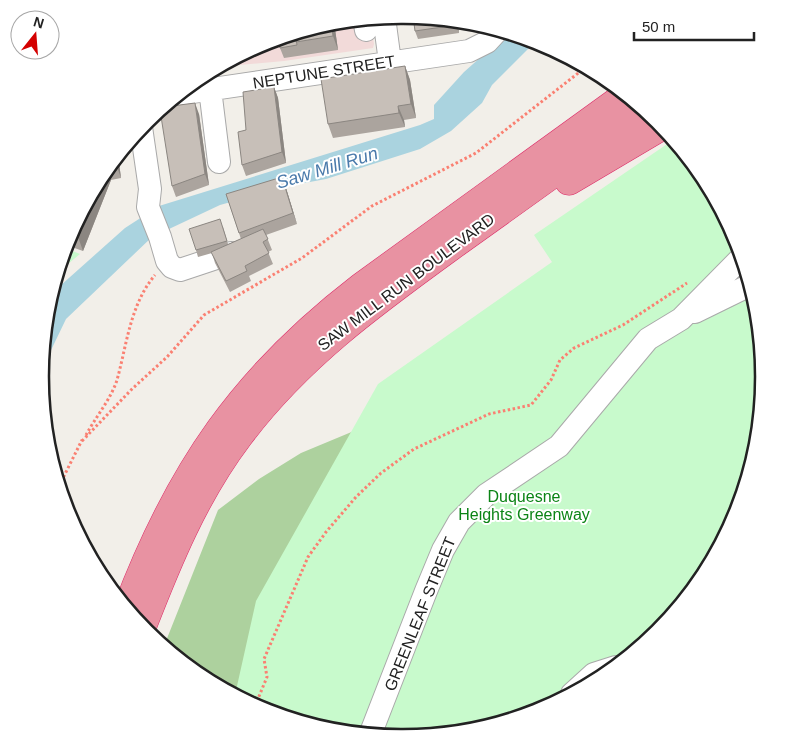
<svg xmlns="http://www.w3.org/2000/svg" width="804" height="753" viewBox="0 0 804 753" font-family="Helvetica,sans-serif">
  <rect width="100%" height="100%" fill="#f2efe9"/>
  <path fill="#f2dad9" d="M370,18L374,44L373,48L284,61L217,67L264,42L332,22Z"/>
  <path fill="#add19e" d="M703,176L736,238L331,731L263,710L201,677L164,646L218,510L259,479L301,453L414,406Z"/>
  <path fill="#c8facc" d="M673,140C683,152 693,163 702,175C728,213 745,260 756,304C764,337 764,375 760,409C743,582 612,717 438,734C368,741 298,729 235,695L256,601L378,384L552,262L534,235Z
    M65,248L80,254L57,273Z"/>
  <path fill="#aad3df" d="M508,33L536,41L492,85L482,103L451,131L420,149L326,179L288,186L220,205L152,237L66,319L41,371L48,306L51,294L125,228L159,206L420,125L434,119V105L464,72Z"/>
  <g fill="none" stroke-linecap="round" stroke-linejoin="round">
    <defs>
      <path id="minor" d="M384,17L390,62
        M364,19L366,30
        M210,89L219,162
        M179,94L469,51L487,42L498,30
        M141,127L150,189L148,207L160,237L167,261L172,267L180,270L231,253
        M695,312L750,285
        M572,694L594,674L616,667
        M370,735L426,591L443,550L459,522L486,495L559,446L648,339L681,319L742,257"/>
      <path id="highway" d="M569,181L662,126
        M127,609C179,471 244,377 361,287L626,95
        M142,627C168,560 195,494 239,436C299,356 376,301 456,243C518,199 580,154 643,109"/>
    </defs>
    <use href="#minor" stroke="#a9a9a9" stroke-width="24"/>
    <use href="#highway" stroke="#dc2a67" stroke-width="29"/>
    <path stroke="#fa8072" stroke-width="3" stroke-dasharray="2.5 2.5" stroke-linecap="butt" d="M86,435C95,418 111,399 117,380C127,344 130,305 155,275
      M82,441L132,389L167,357L204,315L302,258L372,206L476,153L586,67
      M59,486L82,440
      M255,706L267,677L264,659L308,557L326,532L356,497L381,473L414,449L489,414L531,405L551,380L560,360L574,348L623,325L687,283"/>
    <use href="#minor" stroke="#fff" stroke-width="22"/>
    <use href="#highway" stroke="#e892a2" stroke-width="28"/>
  </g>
  <path fill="#aba49e" d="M457,20L459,33L418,39L415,31Z
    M332,22H334L338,50L284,58L280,48Z
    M405,66L410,80L416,118L404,120L405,127L333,138L328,124Z
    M274,87L278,98L286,163L246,176L242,165L246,130Z
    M199,114L209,185L176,197L172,186Z
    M118,155L121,178L111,180L83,251L66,245L68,238L102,175Z
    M286,188L297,224L266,235L272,250L268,252L273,264L249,276L251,281L230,292L215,263L212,253L198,257L196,250L223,227L228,244L241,239L226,194Z"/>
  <path fill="#8b8681" d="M456,20H457L459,33L456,25Z
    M331,22H334L338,50L333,36Z
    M405,66L410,80L416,118L411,104Z
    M274,87L278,98L286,163L282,152Z
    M195,103L199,114L209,185L205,174Z
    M398,106L404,120L405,127L399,113Z
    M118,155L121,178L116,164L115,159Z
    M107,169L111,180L83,251L78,237L103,174Z
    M282,177L286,188L297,224L293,213Z"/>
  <path fill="#c7bfb8" stroke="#8b8681" d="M413,16L456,20V25L415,31Z
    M331,22L333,36L296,42L295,33Z
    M295,33L297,45L280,48L278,38Z
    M405,66L411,104L398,106L399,113L328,124L321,79Z
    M274,87L282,152L242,165L238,132L246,130L243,92Z
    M195,103L205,174L172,186L160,110L164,107Z
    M115,159L116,164L110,165Z
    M103,174L78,237L70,234L102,175Z
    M282,177L293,213L239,233L226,194Z
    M220,219L227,241L196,250L189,229Z
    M263,229L268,239L263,242L269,253L245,266L247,271L226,281L211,252Z"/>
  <g text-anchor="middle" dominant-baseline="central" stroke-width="4" stroke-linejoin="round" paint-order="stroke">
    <g font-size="16" fill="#222" stroke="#fff">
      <text transform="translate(324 72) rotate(-9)">NEPTUNE STREET</text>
      <text transform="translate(406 282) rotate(-37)">SAW MILL RUN BOULEVARD</text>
      <text transform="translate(420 614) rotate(-68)">GREENLEAF STREET</text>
    </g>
    <g font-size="16" fill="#0c8416" stroke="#fff">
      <text x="524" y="496">Duquesne<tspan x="524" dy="18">Heights Greenway</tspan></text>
    </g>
    <g font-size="18" font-style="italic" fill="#4a7aab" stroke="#fff">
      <text transform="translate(327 168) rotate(-17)">Saw Mill Run</text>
    </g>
  </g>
  <path d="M0 0H804V753H0ZM401 24H403A352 352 0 0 1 755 376V377A352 352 0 0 1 403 729H401A352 352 0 0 1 49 377V376A352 352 0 0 1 401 24Z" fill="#fff" fill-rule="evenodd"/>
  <path fill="none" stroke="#222" stroke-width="2.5" d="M401 24H403A352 352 0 0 1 755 376V377A352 352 0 0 1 403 729H401A352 352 0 0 1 49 377V376A352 352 0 0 1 401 24Z"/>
  <g transform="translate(35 35) rotate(17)"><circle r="24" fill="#ffffff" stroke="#a7a7a7"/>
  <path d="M0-4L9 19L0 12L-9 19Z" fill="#d40000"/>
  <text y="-8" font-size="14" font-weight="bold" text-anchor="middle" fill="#222222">N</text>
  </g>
  <path d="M634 32v8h120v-8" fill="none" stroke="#222222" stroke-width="2.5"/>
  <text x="642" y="32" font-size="15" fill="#222222" stroke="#ffffff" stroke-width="4" paint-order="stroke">50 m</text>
</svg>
